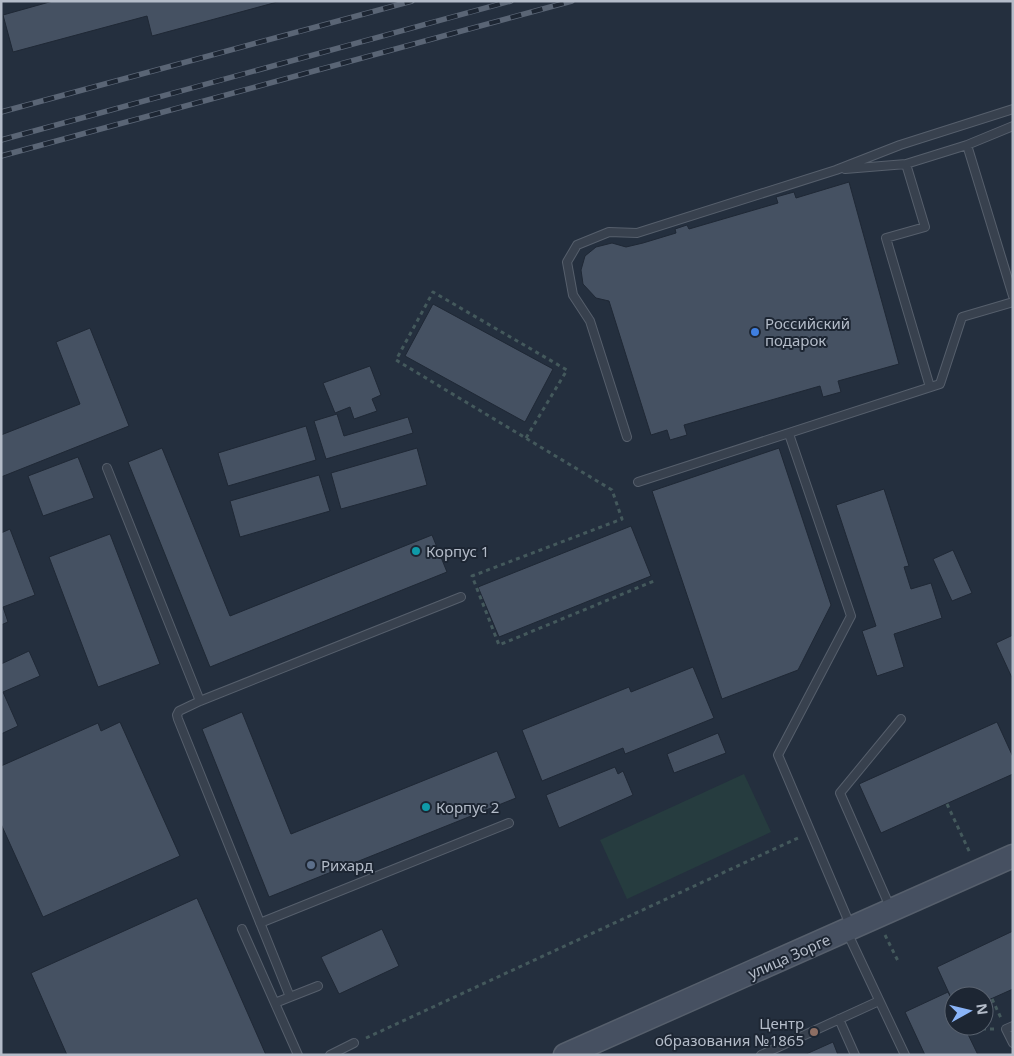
<svg xmlns="http://www.w3.org/2000/svg" width="1014" height="1056" viewBox="0 0 1014 1056" font-family="'Noto Sans',sans-serif">
  <rect width="100%" height="100%" fill="#242f3e"/>
  <path fill="#263c3f" d="M744,774L771,832L627,899L600,840Z"/>
  <path fill="#455162" stroke="#1f2835" d="M53,1H281L152,36L147,16L13,52L3,15Z
    M849,182L899,364L838,381L841,392L823,397L820,386L684,425L687,435L670,440L667,430L651,435L609,301L596,298L583,284L581,270L585,256L596,247L612,243L626,247L643,243L676,233L675,229L687,225L689,229L778,203L776,197L794,192L796,198Z
    M433,304L553,369L525,422L405,356Z
    M90,328L129,426L1,477V435L80,404L56,342Z
    M370,366L381,395L372,399L377,411L354,419L350,407L335,413L323,383Z
    M337,414L344,436L408,417L413,433L326,459L314,421Z
    M306,426L316,460L228,486L218,453Z
    M162,448L230,616L432,535L447,572L210,667L128,462Z
    M417,448L427,485L341,509L331,473Z
    M779,448L831,605L798,670L722,699L652,491Z
    M78,457L94,498L43,516L28,476Z
    M319,475L330,511L240,537L230,501Z
    M884,489L909,566L904,567L911,589L931,583L942,618L894,634L904,667L877,676L862,631L876,626L836,505Z
    M631,526L651,576L499,637L478,587Z
    M10,529L35,595L3,607L8,622L1,625V533Z
    M110,534L160,664L98,687L49,557Z
    M953,550L972,593L952,601L933,559Z
    M1013,635V680L996,643Z
    M29,651L40,676L3,692L18,726L1,734V664Z
    M693,667L714,718L625,754L623,748L542,781L522,730L629,687L631,692Z
    M242,712L291,834L497,751L516,798L269,897L202,729Z
    M120,722L180,856L43,917L1,824V766L98,723L101,731Z
    M997,722L1013,757V774L881,833L859,784Z
    M718,733L726,753L674,773L667,754Z
    M615,767L618,774L623,771L633,795L559,828L546,795Z
    M197,898L266,1055H67L31,973Z
    M382,929L399,966L339,994L321,957Z
    M1013,931V989L984,1002V996H954V1004L937,967Z
    M948,992L954,1004V1026H964L978,1055H925L905,1012Z
    M833,1042L838,1055H804Z"/>
  <g fill="none" stroke-linecap="round" stroke-linejoin="round">
    <defs>
      <path id="lane" d="M967,145L1013,126
        M906,164L925,227L886,238L930,387
        M845,169L906,164L967,145L1013,296
        M789,434L851,616L778,755L851,927
        M627,437L590,321L573,295L567,262L577,245L609,232L637,233L836,170L900,145L1013,109
        M107,468L200,701L461,597
        M638,482L940,384L962,317L1013,302
        M200,701L179,711L177,715L178,719L290,997L275,1003
        M890,907L840,793L901,719
        M260,923L509,823
        M242,929L298,1055
        M847,932L905,1055
        M290,997L318,986
        M839,1019L855,1055
        M1013,1026L1006,1029L1013,1043
        M330,1055L354,1043
        M761,1055L879,1001"/>
      <path id="secondary" d="M565,1055L1013,856"/>
    </defs>
    <use href="#lane" stroke="#565f6c" stroke-width="10"/>
    <use href="#secondary" stroke="#565f6c" stroke-width="25"/>
    <path stroke="#44595c" stroke-width="3" stroke-dasharray="4 4" stroke-linecap="butt" d="M526,438L567,370L433,292L396,360L612,490L622,519L472,576L499,645L654,581
      M947,804L970,853
      M885,935L898,961
      M992,999L1001,1018
      M966,1029H994
      M366,1038L798,838"/>
    <use href="#lane" stroke="#38414e" stroke-width="8"/>
    <use href="#secondary" stroke="#465061" stroke-width="22"/>
    <defs>
      <path id="rail" d="M1,112L412,1
        M1,140L511,1
        M1,156L572,1"/>
    </defs>
    <use href="#rail" stroke="#5a6575" stroke-width="5.5"/>
    <use href="#rail" stroke="#1d2633" stroke-width="4" stroke-dasharray="11" stroke-linecap="butt"/>
  </g>
  <circle fill="#3f7fe0" stroke="#1d2633" stroke-width="2" cx="755" cy="332" r="5"/>
  <g fill="#0f9aa8" stroke="#1d2633" stroke-width="2">
    <circle cx="416" cy="551" r="5"/>
    <circle cx="426" cy="807" r="5"/>
  </g>
  <circle fill="#5c6f8a" stroke="#1d2633" stroke-width="2" cx="311" cy="865" r="5"/>
  <circle fill="#8d6e63" stroke="#1d2633" stroke-width="2" cx="814" cy="1032" r="5"/>
  <g text-anchor="middle" dominant-baseline="central" stroke-width="4" stroke-linejoin="round" paint-order="stroke">
    <g font-size="15" fill="#b4bcc9" stroke="#1d2633" text-anchor="start">
      <text x="765" y="323">Российский<tspan x="765" dy="17">подарок</tspan></text>
      <text x="426" y="551">Корпус 1</text>
      <text x="436" y="807">Корпус 2</text>
      <text x="321" y="865">Рихард</text>
      <text x="804" y="1023" text-anchor="end">Центр<tspan x="804" dy="17">образования №1865</tspan></text>
    </g>
    <g font-size="15" fill="#b4bcc9" stroke="#1d2633">
      <text transform="translate(789 956) rotate(-24)">улица Зорге</text>
    </g>
  </g>
  <rect width="1014" height="1056" fill="none" stroke="#b4bcc9" stroke-width="5"/>
  <g transform="translate(969 1011) rotate(82)"><circle r="24" fill="#1d2633" stroke="#59626f"/>
  <path d="M0-4L9 19L0 12L-9 19Z" fill="#8ab4f8"/>
  <text y="-8" font-size="14" font-weight="bold" text-anchor="middle" fill="#b4bcc9">N</text>
  </g>
</svg>
